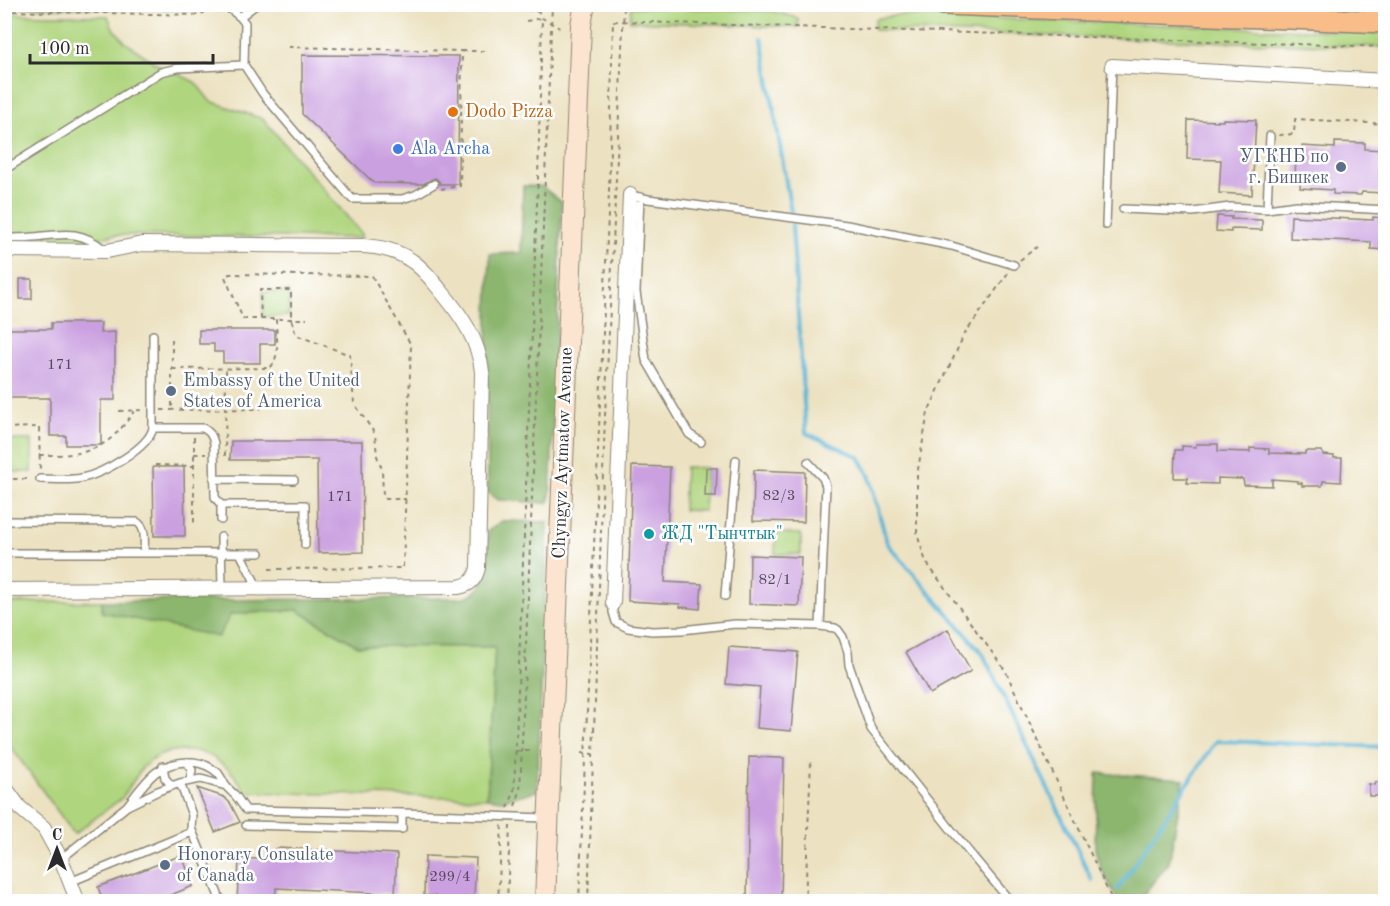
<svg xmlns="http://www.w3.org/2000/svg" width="1390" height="906" viewBox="0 0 1390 906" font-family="'Old Standard TT',serif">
  <rect width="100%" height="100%" fill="#fff"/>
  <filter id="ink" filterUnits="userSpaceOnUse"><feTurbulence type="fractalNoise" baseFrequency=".0167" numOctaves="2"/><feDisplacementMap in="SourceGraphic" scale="12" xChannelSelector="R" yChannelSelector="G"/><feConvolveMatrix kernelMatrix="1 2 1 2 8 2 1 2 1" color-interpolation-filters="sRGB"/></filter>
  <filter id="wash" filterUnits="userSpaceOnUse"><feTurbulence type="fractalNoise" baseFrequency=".008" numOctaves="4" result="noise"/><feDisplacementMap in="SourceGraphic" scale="24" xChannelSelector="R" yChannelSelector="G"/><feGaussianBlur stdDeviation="1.35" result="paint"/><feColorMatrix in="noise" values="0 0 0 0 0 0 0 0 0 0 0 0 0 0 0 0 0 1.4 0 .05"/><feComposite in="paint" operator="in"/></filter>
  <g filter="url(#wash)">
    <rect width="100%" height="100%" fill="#ece2c1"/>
    <path fill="#b0d57f" stroke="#6e8055" stroke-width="1.5" d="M5,4H211V5L199,10L5,7Z
      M1344,4L1385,6L1386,14L1182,5Z
      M631,7L773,11L798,18V27L630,21Z
      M5,14L108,16L112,26L125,42L157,64L195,82L210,101L263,119L362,234L361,238L115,235L67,244L5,243Z
      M899,15L1385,33V47L874,30L875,19Z
      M263,292H289V316L263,317Z
      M5,440H32V472H5Z
      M685,467L706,468L704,511L683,510Z
      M776,533L801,534V554H775Z
      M102,601L103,613L231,614L297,610L358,646L495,647L487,798L247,792L230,770L211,756L197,751H172L161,755L150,761L142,768L122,798L74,834L5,739L4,603Z"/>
    <path fill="#8cb66e" stroke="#5c704c" stroke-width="1.5" d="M523,186H541L562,202L550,500L547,503L499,500L493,497L488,492L487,347L490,254L521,253Z
      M502,521L548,522L537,791L502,800L487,798L495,647L358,646L297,610L231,614L218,637L102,612V601L446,598C452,598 459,598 465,597C494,591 484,550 489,530Z
      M1097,773L1184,779L1169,863L1138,901H1118L1100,866L1095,849Z"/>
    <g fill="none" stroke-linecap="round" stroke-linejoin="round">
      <path stroke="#57b4d6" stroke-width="4" d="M762,38L791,212
        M792,225L806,433L859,457L869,475L887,543L983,654L1092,880
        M1118,889L1216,741L1386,747"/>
    </g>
    <g id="blocks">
      <path fill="#caa0e0" d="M302,55L459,56L458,184H440L439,181L435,178L423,184L374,183L302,114Z
        M1223,119L1256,120L1252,195L1219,193L1221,160L1187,159L1188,120L1223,121Z
        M1335,142L1365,143V149L1386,150V193L1362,192L1361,195L1333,194V190L1300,188L1301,176H1295L1296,159H1301L1302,146L1335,148Z
        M1217,216L1232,217L1231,219L1262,220V230L1231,229V232L1216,231Z
        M1291,216L1373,220V217L1386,218V250L1371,249V242L1290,238Z
        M20,279H32V299H20Z
        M51,323H101L100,333L115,332V400H101V445H66V436H50V398H4V329H51Z
        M199,330H275V344H260V363H223V352H214V344H199Z
        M231,441H362L363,552L318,553L317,460H230Z
        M1196,444H1218V451L1250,452V448L1269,449V453L1305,454V451H1322L1323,455L1334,456V458H1342L1341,482L1323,481L1322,486H1302V483H1298V481L1272,479V486L1244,485L1243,479L1218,478V484L1187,483L1188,478H1174L1175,450H1182V446L1196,447Z
        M632,466L670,467L665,582L702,584L700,609L680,607V604L628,601Z
        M153,467H184L185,536H154Z
        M706,468H717L716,496H705Z
        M754,470L805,472L804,522L753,521Z
        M750,555L801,557L799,606L749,604Z
        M948,629L971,671L930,694L906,652Z
        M729,647L798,652L791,731L757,728L760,687L726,684Z
        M749,757L784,758L781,902H747Z
        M1376,782H1386V796H1369V784L1375,785Z
        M197,788L224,797L230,803L240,822L215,832Z
        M278,848L397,854L395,894L276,888L275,902H237L239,858L278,860Z
        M182,855L193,886L153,902H103L98,887Z
        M425,856L476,858L474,898L464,897V902H435V896H424Z"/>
    </g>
  </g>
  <g filter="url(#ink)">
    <use href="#blocks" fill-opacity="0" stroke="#8c8676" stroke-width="1.5"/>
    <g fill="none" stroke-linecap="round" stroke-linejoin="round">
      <defs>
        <path id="lane" d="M224,4L240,17L245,23L244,65L263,94L352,199H402L415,195L434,184
          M240,17L257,4
          M4,170L161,72L178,68L244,65
          M630,195L648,199L847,225L952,246L1014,265
          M640,197L636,292L646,360L689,434L701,442
          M1123,209L1193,212L1230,207L1267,209L1296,205L1386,210
          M1267,209L1270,136
          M1106,225L1112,66
          M4,238C14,238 24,238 33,237C63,234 80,229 105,250
          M153,428H203C210,432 212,435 214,443L215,497L221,505H305V545
          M808,462L823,478L826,486L820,626
          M40,479C54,479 68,481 82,478C102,474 149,448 153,428V335
          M214,479L294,480
          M221,505V520
          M4,521L137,522C147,528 144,543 144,553
          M221,537L222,588
          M4,553H260
          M240,553L258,588
          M725,596L736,460
          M613,603V612L616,622L628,628L652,631L682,630L735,624L820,626L835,628L838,630L843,637L848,652L849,665L871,729L969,852L1011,902
          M187,762L192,770L190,780
          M163,766L165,778L172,786
          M180,783L192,815L191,828L220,899L215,902
          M127,806C146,781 158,760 193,762C202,763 211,767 218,773C221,777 223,781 225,785C228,789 232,792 235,795C239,800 242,805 246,810L402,813L546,818
          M246,825L402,829V813
          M61,859L127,806L158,791L180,783L201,779L226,786
          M70,882L192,832"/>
        <path id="street" d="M1112,66L1386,81
          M4,250L107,251L142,244L364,246C382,247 398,251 412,261C424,269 432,280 441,291C461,315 479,340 482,372L478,568C475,580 470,585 458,587L4,590
          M613,603L630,195
          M4,786L20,808L44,828L61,859L78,902"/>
        <path id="secondary" d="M545,902L581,25L585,4"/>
        <path id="primary" d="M944,4L1386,22"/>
      </defs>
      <use href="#lane" stroke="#8c8676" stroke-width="10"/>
      <use href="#street" stroke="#8c8676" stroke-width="16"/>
      <use href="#secondary" stroke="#8c8676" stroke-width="22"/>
      <use href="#primary" stroke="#8c8676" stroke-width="24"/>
      <path stroke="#8c8676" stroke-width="2" stroke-dasharray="4.5 4.5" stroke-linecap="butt" d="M266,5L527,10L539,12L542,18L560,28
        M4,11L200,15L215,6
        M526,21L542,18
        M288,47L462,51L460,186L441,189
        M462,51H484
        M1279,135L1294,134L1295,119L1386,124
        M1020,260L1037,247
        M1008,273L964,335L928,412L917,475V534L926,562L1005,670L1113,902
        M261,319L260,290H291V319L296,335L350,355L354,403L375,434L377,456L382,469L383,496L386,499H406
        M172,339V410
        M172,369L270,368C281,357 276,334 276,319
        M161,410L261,409
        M119,411L143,410
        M4,428L39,427L40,471
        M194,437V526
        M194,454H206
        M39,455C85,456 108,451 134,411
        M224,455H225L226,369
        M155,465L194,466
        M4,479H30
        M269,569L403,568L411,345L372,276L230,274L226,275L225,277L243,319H307
        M516,751H530
        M581,753L593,754
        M515,806L520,792L552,5
        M508,808L514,792L538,178L542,18
        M498,902L502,825
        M507,902L510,826
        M579,902L609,191L613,21L1386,47
        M588,902L605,416L624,6
        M805,902L811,760"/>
      <use href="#lane" stroke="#fff" stroke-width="7"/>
      <use href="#street" stroke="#fff" stroke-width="14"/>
      <use href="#secondary" stroke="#fce5d0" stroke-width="20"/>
      <use href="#primary" stroke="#f8bd89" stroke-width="21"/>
    </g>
  </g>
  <circle fill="#e8710a" stroke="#fff" stroke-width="2" cx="453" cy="112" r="6"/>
  <circle fill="#3f7fe0" stroke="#fff" stroke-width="2" cx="398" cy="149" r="6"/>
  <g fill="#5c6f8a" stroke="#fff" stroke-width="2">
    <circle cx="1341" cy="167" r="6"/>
    <circle cx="171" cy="391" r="6"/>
    <circle cx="165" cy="865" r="6"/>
  </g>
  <circle fill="#0f9aa8" stroke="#fff" stroke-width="2" cx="649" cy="534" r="6"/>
  <g text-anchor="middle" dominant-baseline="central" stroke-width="5" stroke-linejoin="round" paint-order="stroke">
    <g font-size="15" fill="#534858">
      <text x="60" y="365">171</text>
      <text x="779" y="496">82/3</text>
      <text x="340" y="497">171</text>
      <text x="775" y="580">82/1</text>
      <text x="450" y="877">299/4</text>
    </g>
    <g font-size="18" fill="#c56008" stroke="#fff" text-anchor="start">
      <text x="465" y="112">Dodo Pizza</text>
    </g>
    <g font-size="18" fill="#366cbe" stroke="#fff" text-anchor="start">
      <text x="410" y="149">Ala Archa</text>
    </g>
    <g font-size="18" fill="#4e5e75" stroke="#fff" text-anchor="start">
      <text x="1329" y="157" text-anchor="end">УГКНБ по<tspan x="1329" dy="21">г. Бишкек</tspan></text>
      <text x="183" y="381">Embassy of the United<tspan x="183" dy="21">States of America</tspan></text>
      <text x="177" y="855">Honorary Consulate<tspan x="177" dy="21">of Canada</tspan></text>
    </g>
    <g font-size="18" fill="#2b2b2b" stroke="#fff">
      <text transform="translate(563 453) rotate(-88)">Chyngyz Aytmatov Avenue</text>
    </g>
    <g font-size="18" fill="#0d838f" stroke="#fff" text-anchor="start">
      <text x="661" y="534">ЖД "Тынчтык"</text>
    </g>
  </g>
  <rect width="1390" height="906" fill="none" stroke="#fff" stroke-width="24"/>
  <g transform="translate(57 849)" stroke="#ffffff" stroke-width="4.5" paint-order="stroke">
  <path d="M0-4.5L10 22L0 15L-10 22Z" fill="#2b2b2b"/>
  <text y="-9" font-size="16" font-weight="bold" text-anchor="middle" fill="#2b2b2b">С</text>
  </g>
  <path d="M30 54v9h183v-9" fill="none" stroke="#2b2b2b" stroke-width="3"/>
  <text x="39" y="54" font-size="18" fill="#2b2b2b" stroke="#ffffff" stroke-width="4.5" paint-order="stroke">100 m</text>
</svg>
